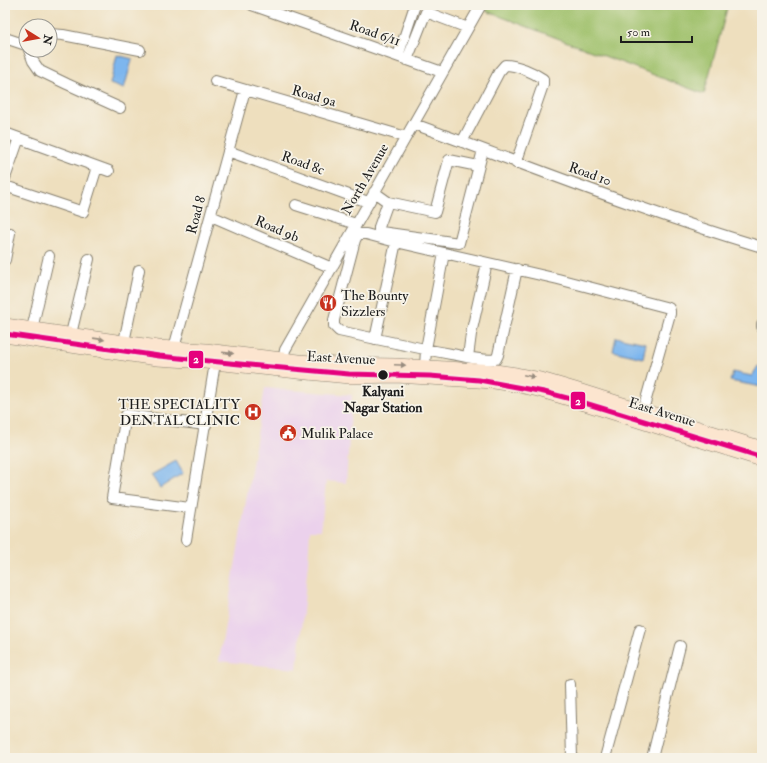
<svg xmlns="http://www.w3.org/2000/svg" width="767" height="763" viewBox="0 0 767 763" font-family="'IM FELL Double Pica',serif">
  <rect width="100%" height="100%" fill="#f7f3e8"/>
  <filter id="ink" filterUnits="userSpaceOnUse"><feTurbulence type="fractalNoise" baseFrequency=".025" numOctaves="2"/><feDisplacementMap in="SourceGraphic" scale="8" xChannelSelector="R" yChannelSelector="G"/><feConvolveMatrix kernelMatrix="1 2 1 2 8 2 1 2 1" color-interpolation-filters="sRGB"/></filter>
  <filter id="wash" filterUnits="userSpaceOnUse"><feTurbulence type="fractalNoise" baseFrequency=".012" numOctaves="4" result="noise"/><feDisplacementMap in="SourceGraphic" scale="16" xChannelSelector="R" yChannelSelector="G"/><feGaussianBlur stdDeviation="0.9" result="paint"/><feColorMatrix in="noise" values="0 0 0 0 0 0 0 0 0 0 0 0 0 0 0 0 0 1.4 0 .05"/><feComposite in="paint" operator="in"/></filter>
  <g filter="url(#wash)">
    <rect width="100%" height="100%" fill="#eedfbe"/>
    <path fill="#ebd1ec" d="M265,388L352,395L346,483L326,481L321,530H310L308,563L297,669L219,661Z"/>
    <path fill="#9ec069" stroke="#5d6e42" d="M489,5H728L704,94L486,11Z"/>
    <path fill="#7db6ee" stroke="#4c6985" d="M117,55L133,59L132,60L124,89L110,84Z
      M616,337L646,343L643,358L613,351Z
      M758,366L762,367V387L730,381L733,372L752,376Z
      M176,461L183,473L160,488L151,475Z"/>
  </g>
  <g filter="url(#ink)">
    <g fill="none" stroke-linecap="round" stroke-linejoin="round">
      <defs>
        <path id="minor" d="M252,5L442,72
          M50,34L63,35L140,50
          M5,38L26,45
          M29,50L33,61L40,71L67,84L120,108
          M398,56L415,5
          M407,60L426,12L468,28
          M215,81L406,137
          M414,124C529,166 644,212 762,247
          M5,133L109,171
          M462,142L499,72L505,65C517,65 533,72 543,79V85L516,163
          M228,151L368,202
          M5,178L19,138
          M5,186L83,212L97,167
          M374,192L388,202L435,212L449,160L478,166
          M388,202L379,227V231L381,232L459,243L483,150
          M296,205L356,224
          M211,216L332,268
          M5,260L10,233
          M517,269L498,355L496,359C484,362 464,356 451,354C413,347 376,339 339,331L334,326V320L355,240L358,234H366L396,242L558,279L669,308L670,311V314L643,410
          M762,324V327
          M32,329L49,256
          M71,334L89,259
          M375,339L396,242
          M124,342L139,270
          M174,348L245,90
          M468,357L471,334L487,263
          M282,367L285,350L481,5
          M425,367L426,349L444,253
          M190,508L112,498L126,415L206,425
          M186,540L215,363
          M570,684L572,758
          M605,758L640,629
          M652,758L680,646"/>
        <path id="secondary" d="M5,325L158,347L206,350L299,361L336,364L396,365L495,371L516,374L541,379L575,389L762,448
          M5,336L157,359L205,362L298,372L349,377L396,376L494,382L514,385L538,390L572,400L762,460"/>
      </defs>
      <use href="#minor" stroke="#857e6d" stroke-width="12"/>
      <use href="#secondary" stroke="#857e6d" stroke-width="14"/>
      <use href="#minor" stroke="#fff" stroke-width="10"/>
      <use href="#secondary" stroke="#fce5cf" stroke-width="13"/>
      <defs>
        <path id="metro-1" d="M5,334L159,356L260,366L349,374L430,376L479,380L544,392L575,400L762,457"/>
      </defs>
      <use href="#metro-1" stroke="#f7f3e8" stroke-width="8"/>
      <use href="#metro-1" stroke="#e5007d" stroke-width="5"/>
    </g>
    <defs><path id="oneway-solid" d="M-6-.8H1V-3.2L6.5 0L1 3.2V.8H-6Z"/></defs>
    <g fill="#978b7e">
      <use href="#oneway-solid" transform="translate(99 339) rotate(8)"/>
      <use href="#oneway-solid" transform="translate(228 353) rotate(7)"/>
      <use href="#oneway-solid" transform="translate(400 365) rotate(3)"/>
      <use href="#oneway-solid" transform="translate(529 376) rotate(12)"/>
    </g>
  </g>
  <defs>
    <symbol id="restaurant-disc" viewBox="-11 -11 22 22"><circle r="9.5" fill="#c8321e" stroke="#f7f3e8"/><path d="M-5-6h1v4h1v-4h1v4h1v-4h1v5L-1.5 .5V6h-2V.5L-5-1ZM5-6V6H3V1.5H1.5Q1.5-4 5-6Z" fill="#fff"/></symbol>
    <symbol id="hospital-disc" viewBox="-11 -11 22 22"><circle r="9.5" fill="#c8321e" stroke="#f7f3e8"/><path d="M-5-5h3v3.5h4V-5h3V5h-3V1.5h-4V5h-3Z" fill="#fff"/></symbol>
    <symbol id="civic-disc" viewBox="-11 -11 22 22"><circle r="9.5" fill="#c8321e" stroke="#f7f3e8"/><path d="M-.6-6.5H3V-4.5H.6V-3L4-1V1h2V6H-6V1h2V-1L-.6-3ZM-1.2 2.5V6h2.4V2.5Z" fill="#fff"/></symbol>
  </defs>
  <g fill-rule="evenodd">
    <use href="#restaurant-disc" x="318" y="293" width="20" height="20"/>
    <use href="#hospital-disc" x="243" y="402" width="20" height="20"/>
    <use href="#civic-disc" x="278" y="423" width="20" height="20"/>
  </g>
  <circle fill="#1c1c1c" stroke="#f7f3e8" stroke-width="1.5" cx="383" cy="375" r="5.5"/>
  <g text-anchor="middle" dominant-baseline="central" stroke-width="3.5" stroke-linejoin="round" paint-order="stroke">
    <g font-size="14" fill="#1c1c1c" stroke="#f7f3e8">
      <text transform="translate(375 33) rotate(19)">Road 6/11</text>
      <text transform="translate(314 96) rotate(16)">Road 9a</text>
      <text transform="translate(303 163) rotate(20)">Road 8c</text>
      <text transform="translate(590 174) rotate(20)">Road 10</text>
      <text transform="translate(365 179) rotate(-60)">North Avenue</text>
      <text transform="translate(196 215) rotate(-75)">Road 8</text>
      <text transform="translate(277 229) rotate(23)">Road 9b</text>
      <text transform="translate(341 358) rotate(3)">East Avenue</text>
      <text transform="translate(662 412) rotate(17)">East Avenue</text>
    </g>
    <g font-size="14" fill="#1c1c1c" stroke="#f7f3e8" text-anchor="start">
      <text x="341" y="295">The Bounty<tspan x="341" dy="16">Sizzlers</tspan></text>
      <text x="240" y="404" text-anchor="end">THE SPECIALITY<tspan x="240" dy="16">DENTAL CLINIC</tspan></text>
      <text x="301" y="433">Mulik Palace</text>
    </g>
    <g font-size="14" font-weight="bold" fill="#1c1c1c" stroke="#f7f3e8">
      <text x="383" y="391">Kalyani<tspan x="383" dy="16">Nagar Station</tspan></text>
    </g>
  </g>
  <g stroke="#f7f3e8" stroke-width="1.5">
    <rect x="188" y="350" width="16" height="19" rx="4" fill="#e5007d"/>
    <rect x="570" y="391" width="16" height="19" rx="4" fill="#e5007d"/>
  </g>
  <g font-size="11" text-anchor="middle" font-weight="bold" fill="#fff">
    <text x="196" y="363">2</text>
    <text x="578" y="405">2</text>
  </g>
  <rect width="767" height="763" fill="none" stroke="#f7f3e8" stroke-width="20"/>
  <g transform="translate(38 38) rotate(101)"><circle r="19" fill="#f7f3e8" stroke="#9f9d96"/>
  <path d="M0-3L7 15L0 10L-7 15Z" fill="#c8321e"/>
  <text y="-6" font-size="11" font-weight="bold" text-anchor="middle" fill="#1c1c1c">N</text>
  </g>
  <path d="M621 36v6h71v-6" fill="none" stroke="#1c1c1c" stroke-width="2"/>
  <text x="627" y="36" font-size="12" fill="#1c1c1c" stroke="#f7f3e8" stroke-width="3" paint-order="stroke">50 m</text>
</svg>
